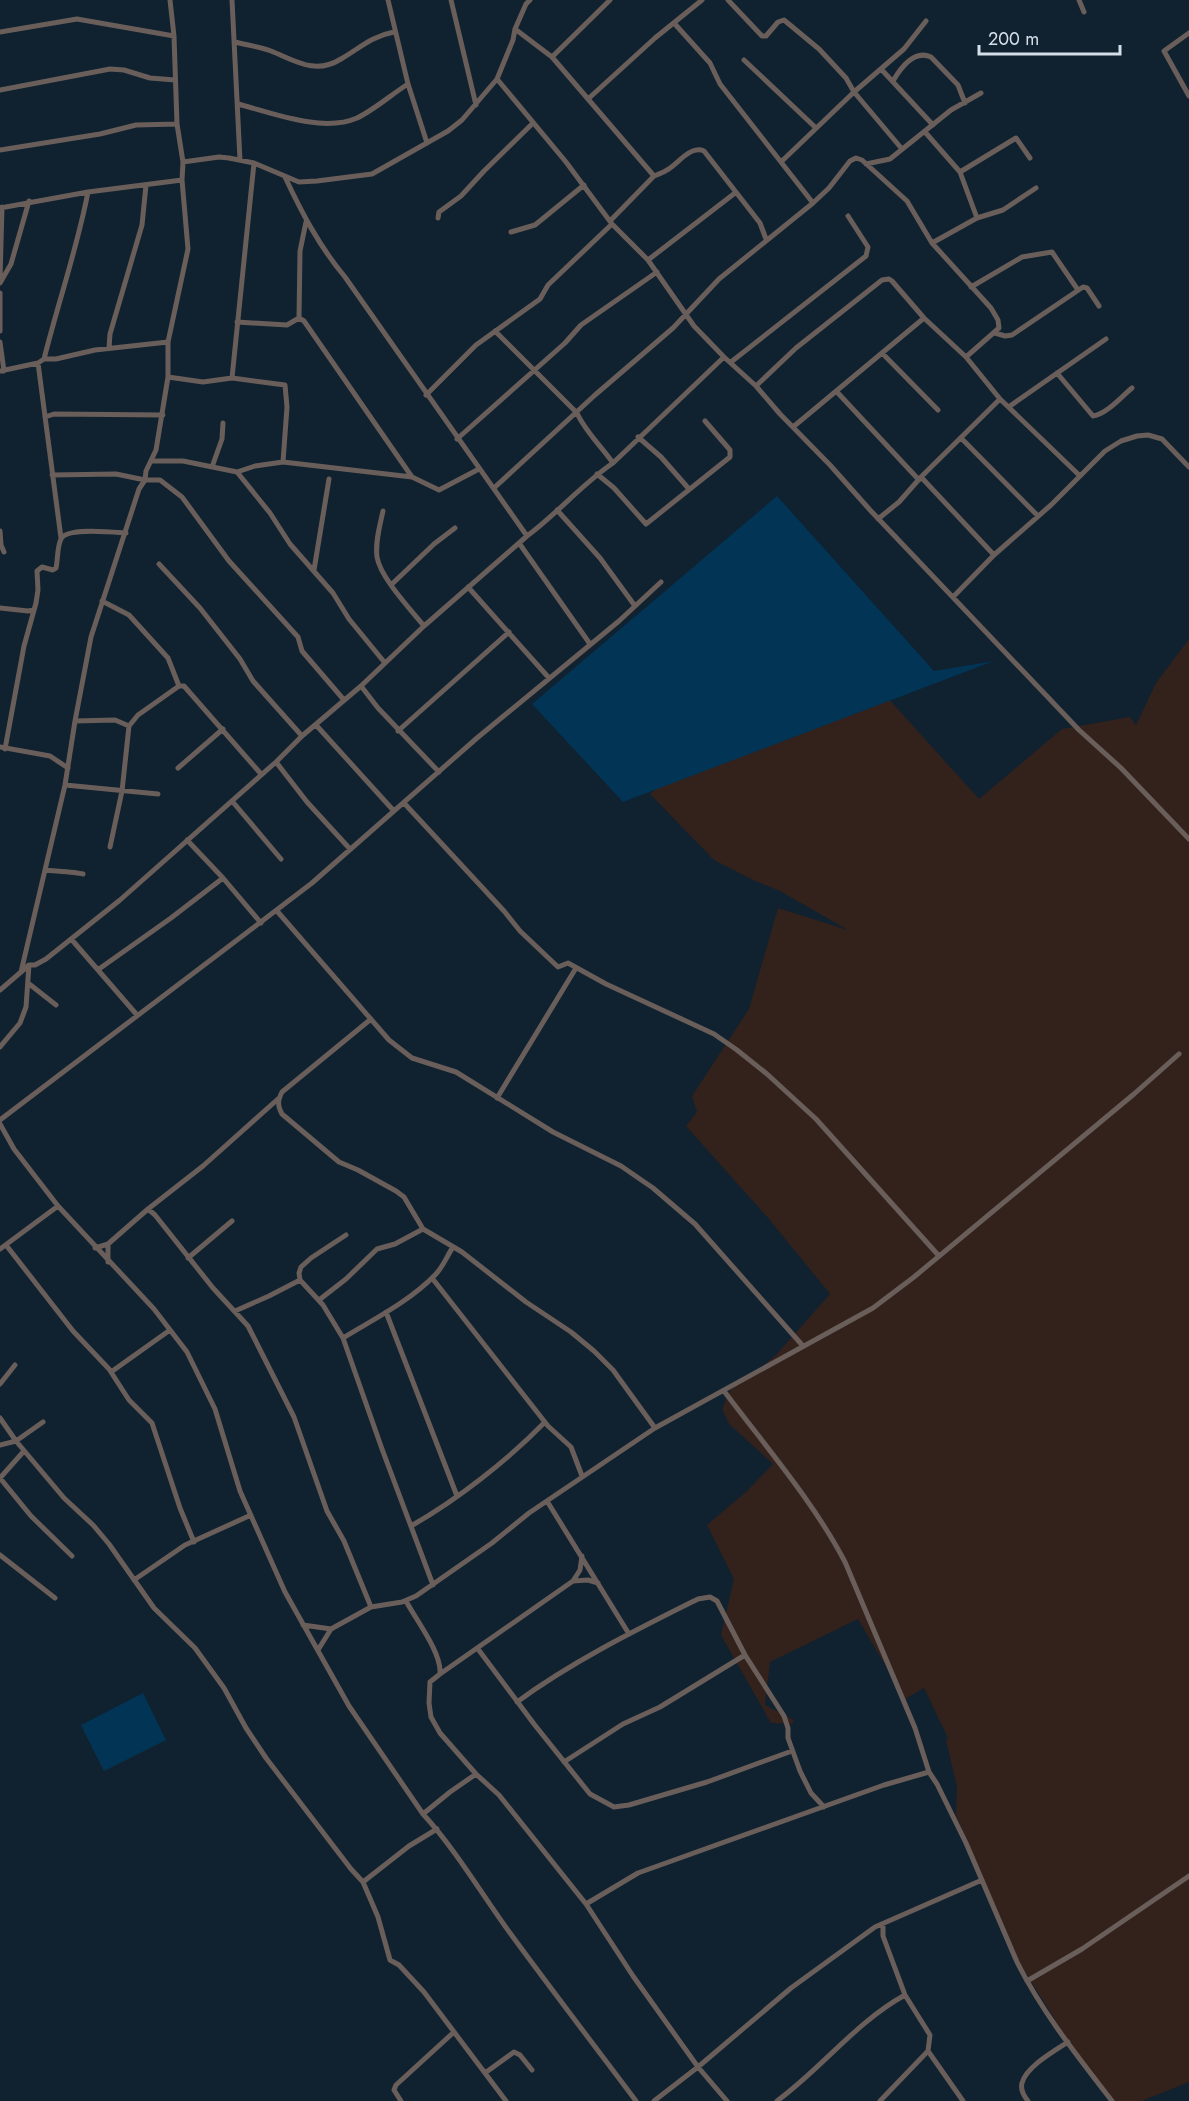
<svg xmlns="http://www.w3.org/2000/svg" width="1189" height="2101" viewBox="0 0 1189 2101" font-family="Jost,sans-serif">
  <rect width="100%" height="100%" fill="#10212f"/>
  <path fill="#33211c" d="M832,636L979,799L1062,729L1130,717L1136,725L1156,683L1189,639V2082L1142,2101H1109L1094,2075L1065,2036L1019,1962L956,1815L957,1787L946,1740L948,1738L924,1688L905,1699L858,1619L770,1662L765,1705L794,1720L792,1724L771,1723L721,1635L734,1579L707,1525L746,1492L773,1464L729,1424L722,1409L734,1382L757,1371L776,1355L830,1294L769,1219L686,1126L697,1112L692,1096L749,1009L778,908L848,930L780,891L753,880L714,860L650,794Z"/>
  <path fill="#023455" d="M777,496L934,671L994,661L623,802L532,704Z
    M143,1693L166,1740L104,1771L81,1725Z"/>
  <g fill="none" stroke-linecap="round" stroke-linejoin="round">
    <path stroke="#695e5a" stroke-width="5" d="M232,0L240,160
      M388,0L408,84L427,143
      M451,0L476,105
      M728,0L762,36H766L778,22L784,20L819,49L846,78L854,92L902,149
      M1079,0L1084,12
      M674,23L710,63L720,84L813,203
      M515,29L552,57L588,99L655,38L702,0
      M0,32L77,19L174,36
      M1189,33L1164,51L1189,96
      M235,42C247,45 260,47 271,51C296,61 315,75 341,59C360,48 372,36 394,32
      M552,57L610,0
      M744,60L816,128
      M881,69L933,125
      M497,79L566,162L612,224L648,260L694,326L724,357L756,386L780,414L830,465L870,510L1079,730L1121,768L1189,839
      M893,81C900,69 914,49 931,57L958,85L965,103
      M0,90L110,69L124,70L150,78L175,80
      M588,99L654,176C658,174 663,173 667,170C678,164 690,145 704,151L760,223L766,239
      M238,104C272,113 323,133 357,118C374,110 392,94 408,84
      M925,132L960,172L977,218
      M0,150L100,134L136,125L177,124
      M782,161L854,92L904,49L926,21
      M183,162L219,157L229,158L254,163L299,182L317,181L372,174L448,131L462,120L497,79L513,40L515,29L526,4L530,0
      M866,164L890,159L951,110L981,93
      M960,172L1016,138L1030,158
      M285,177C302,213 319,246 345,277L527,536
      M0,208L88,192L182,180
      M438,218L439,212L461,196L484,171L533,123
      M610,221L654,176
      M306,222L300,251L299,318L304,321L412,477L439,490L479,469
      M511,232L535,225L584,185
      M932,243L977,218L1003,210L1036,188
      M648,260L735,193
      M0,280L2,207
      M0,283L11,264L29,201
      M971,287L1022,257L1052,252L1078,290
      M0,293V331
      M237,322L287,325L299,318
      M495,331L577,413C585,431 601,446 613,463
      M995,333L1005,336L1012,335L1083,287L1087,288L1099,306
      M0,342L4,371
      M109,348L110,334L142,225L146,185
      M882,353L938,410
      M44,359C58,303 77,249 88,192
      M731,362L866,256L868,247L848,216
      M38,363L61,538
      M0,371L38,363L44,359H56L95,350L168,342
      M1057,373L1093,416C1107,414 1122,396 1132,388
      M168,377L203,382L232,378L285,385L287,407L283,462L255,466L237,472
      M232,378L254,163
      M756,386L796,348L882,280L889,279L892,281L924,318
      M837,392L919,480
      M426,395L476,345L540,299L548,285L612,224
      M1010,406L1106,339
      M45,417L54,414L163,415
      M793,427L924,318L966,357L1000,399L1080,476
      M638,437L661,457L689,489
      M961,438L1038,516
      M457,439L565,343L581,325L657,272
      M151,461H183L237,472L270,513L290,544L333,593L349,619L385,663
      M283,462L412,477
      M212,467L222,439L223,423
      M597,474L614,488L646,524L730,457V450L705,421
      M52,475L116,474L145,480H160L182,497L229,561L298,637L302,651L344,700
      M921,477L994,555
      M494,488L595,395L673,328L719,279L813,203L829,188L850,161L856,158L862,160L907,201L932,243L991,308L998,320L999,328L966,357
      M557,510L600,558L635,606
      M383,511C380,525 375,542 377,557C380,577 411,610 424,626
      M878,519L899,502L921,477L1000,399
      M0,531L1,545L4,552
      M519,543L590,644
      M159,564L200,608L240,659L253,681L302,736
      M314,570L329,479
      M391,585L434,544L455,528
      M468,587L549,678
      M953,597L994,555L1051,505L1105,451L1121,441L1137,436L1148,435L1162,439L1189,467
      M102,601L129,615L168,658L179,686H184L261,774
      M0,608L28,611L34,610
      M361,686L378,708L439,772
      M75,721L115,720L129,726L138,715L179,686
      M316,725L393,810
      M398,731L509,632
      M0,747L50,756L68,768
      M5,749L24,646L36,603L38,590L37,571L42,567L53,570L56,568C58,559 57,547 61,539C66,527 113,532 126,533
      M276,762L307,802L350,849
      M178,768L223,729
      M65,785L158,794
      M232,801L281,859
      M404,803L504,911L520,931L558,967L568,963L606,984L714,1034L737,1050L767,1074L816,1119L939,1256
      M187,840L223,878L261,923
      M110,847L122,791L129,726
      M45,870C54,871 76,872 83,874
      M277,911L389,1040L412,1058L456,1072L553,1132L621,1166L653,1188L695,1224L803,1346
      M72,940L137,1015
      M99,969L171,918L223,878
      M21,972L29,965H35L46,959L120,900L276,762L302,736L361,686L424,626L527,536C557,514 582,484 613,463L724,357
      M28,983L56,1005
      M0,990L21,972L65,785L75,721L91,637L139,489L145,480L146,471L156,450L168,377V342L188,249L182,180L183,162L177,124L174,36L170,0
      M371,1019L282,1092C278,1100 277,1105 282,1114L339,1162L358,1170L396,1191L404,1197L423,1229L462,1252L526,1302L571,1332L594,1351L613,1370L655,1428
      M0,1047L20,1023L26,1007L29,965
      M497,1098L576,968
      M0,1120L312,883L477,738L619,621L661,582
      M0,1124L14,1149L58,1206L154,1309L187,1352L215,1409L240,1491L285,1592L349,1706L423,1814C456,1850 481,1893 510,1933C551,1989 594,2045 636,2101
      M148,1209L155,1215L213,1288L248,1326L294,1417L327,1511L344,1541L371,1607
      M346,1235L311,1258L301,1267L299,1273L300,1280L323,1305L343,1338L382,1449L433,1585
      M108,1244V1262
      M6,1245L73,1331L109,1369L129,1400L152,1423L180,1508L194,1542
      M95,1248L108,1244L148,1209L203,1166L278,1099
      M0,1249L58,1206
      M188,1258L232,1221
      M432,1278L548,1426L571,1447L582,1476
      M319,1300L346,1279L377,1249L395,1244L423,1229
      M235,1311L269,1296L300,1280
      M386,1312L457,1496
      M343,1338C374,1319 410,1301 435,1275C443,1267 447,1256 453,1247
      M111,1372L170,1330
      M0,1384L15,1365
      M724,1391C766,1447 813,1501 845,1562L915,1728L929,1772L937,1784L966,1843L1017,1962C1042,2012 1078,2057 1112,2101
      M0,1418L16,1441L64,1498L93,1525L109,1544L154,1608L195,1648L224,1688L246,1728L266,1758L351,1869L363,1882L378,1917L390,1960L399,1965L424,1992L506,2101
      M0,1445L16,1441L43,1422
      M24,1451L0,1478L31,1516L72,1556
      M547,1501L629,1634
      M411,1526C457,1500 508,1460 545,1422
      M0,1555L55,1598
      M134,1580L185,1545L251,1515
      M573,1581L588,1580L598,1583
      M406,1601C416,1620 442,1653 440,1674L430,1682L429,1703L431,1717L440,1733L476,1774L499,1795L586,1904L633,1976L698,2067L727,2101
      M303,1625L331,1629
      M478,1649L534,1724L590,1794L614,1807L629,1805L707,1782L792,1751
      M318,1650L331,1629L371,1607L402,1602L416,1596L492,1543L529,1513L655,1428L873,1308L914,1277L1134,1094L1179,1054
      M440,1674L573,1581L580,1570L582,1556
      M517,1702C573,1661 636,1630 698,1599L710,1597L717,1601L745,1655L784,1716L788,1728V1738L800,1771L811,1793L824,1807
      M564,1762L623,1724L660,1707L745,1655
      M423,1814L450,1792L476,1774
      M363,1882L409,1846L437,1829
      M586,1904L638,1873L884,1785L929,1772
      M883,1924V1936L905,1995L930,2035L928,2051L963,2101
      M1027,1981L1082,1949L1189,1876
      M485,2073L514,2052L520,2055L532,2070
      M401,2101L394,2090L396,2085L454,2032
      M654,2101L698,2067L791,1988L875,1927L982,1880
      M777,2101C822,2068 856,2022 905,1995
      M880,2101L928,2051
      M1028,2101C1024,2096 1020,2090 1022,2083C1026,2067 1054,2051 1068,2042"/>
  </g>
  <path d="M979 45v9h141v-9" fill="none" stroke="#d4dfe9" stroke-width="3"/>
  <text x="988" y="45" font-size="18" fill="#d4dfe9" stroke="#10212f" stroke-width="4.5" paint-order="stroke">200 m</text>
</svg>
